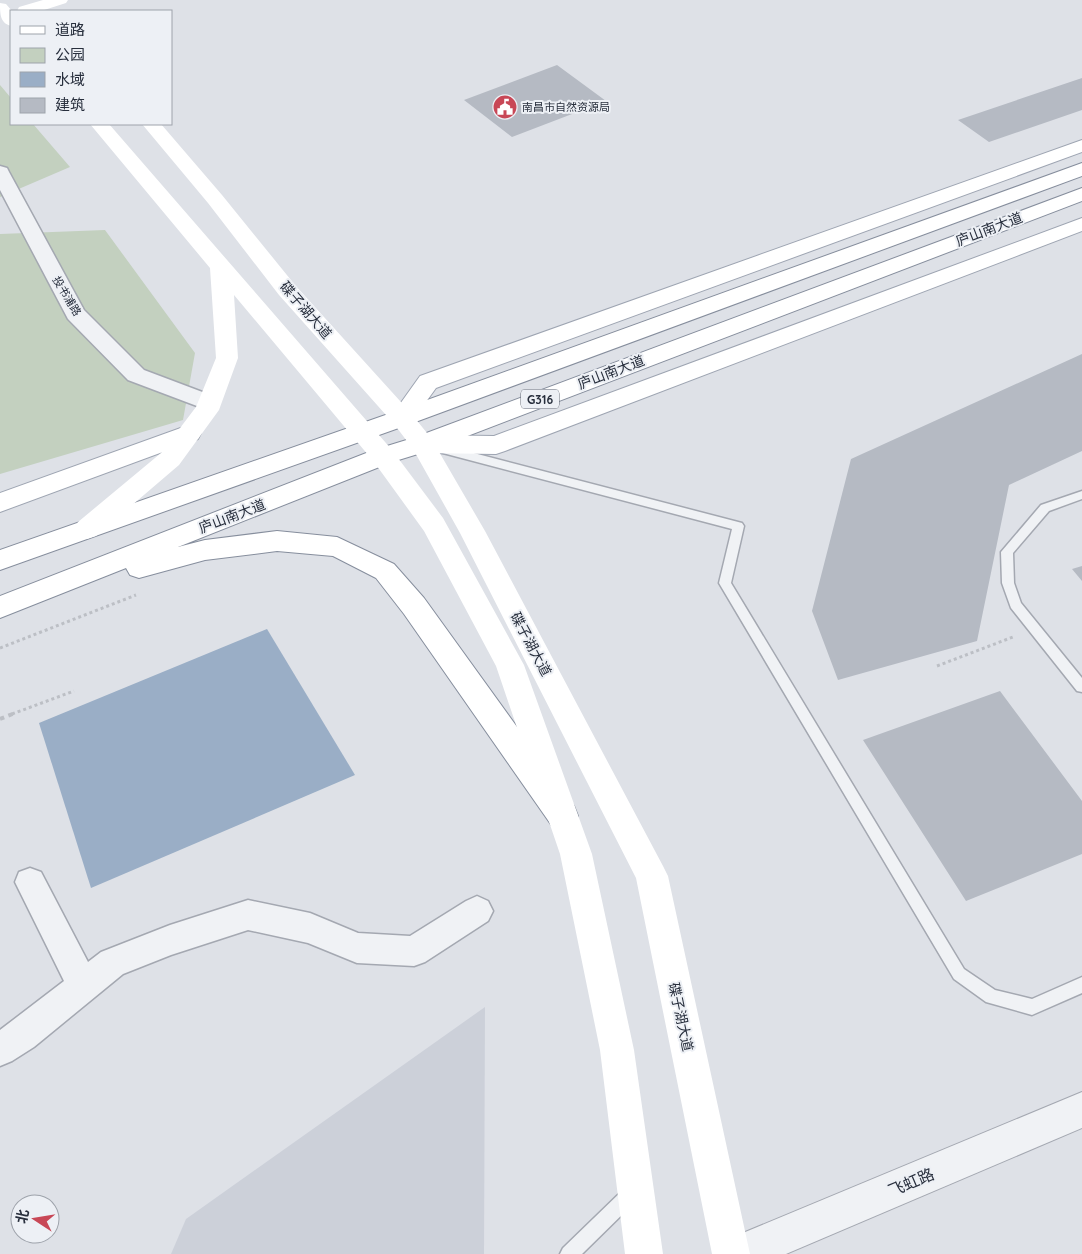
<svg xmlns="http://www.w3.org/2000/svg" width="1082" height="1254" viewBox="0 0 1082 1254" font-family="Quicksand,'Noto Sans SC',sans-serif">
  <rect width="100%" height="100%" fill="#dee1e7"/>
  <path fill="#ccd0d9" d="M485,1007L484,1254H171L186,1219Z"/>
  <path fill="#c3d0bf" d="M0,85L11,98V124H33L70,167L0,197Z
    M105,230L195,353L183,420L0,474V234Z"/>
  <path fill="#9aaec6" d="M267,629L355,775L91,888L39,723Z"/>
  <path fill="#b5bac3" d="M557,65L606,101L512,137L464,100Z
    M1082,78V110L989,142L958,120Z
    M1082,354V451L1009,485L977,641L838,680L812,611L851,459Z
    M1082,566V581L1072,569Z
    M1000,691L1082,801V854L966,901L863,740Z"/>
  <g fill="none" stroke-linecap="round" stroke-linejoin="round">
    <defs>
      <path id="service" d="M443,445L742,523L744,526L731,583L964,969L995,990L1032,999L1082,977V993L1032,1015L986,1002L954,979L719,583L732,529L439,452L437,449Z
        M1082,491V499L1049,511L1013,553L1014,583L1021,603L1082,678V692L1077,691L1011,608L1002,583L1001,552L1041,505Z
        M631,1185L637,1188L640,1194L637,1200L582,1254H560L563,1248L625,1188Z"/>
      <path id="minor" d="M0,166L7,168L9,172L84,310L144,370L205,393L208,398L205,403L197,406L189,403L128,380L68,319L0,190Z
        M30,868L41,872L88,962L101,952L170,925L248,900L310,913L358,933L410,936L466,901L477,896L488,901L493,911L488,921L425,962L414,966L357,963L308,943L248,930L171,955L123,974L34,1047L12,1061L0,1066V1030L64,981L15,882L19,872Z"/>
      <path id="tertiary" d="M1082,1092V1128L786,1254H721L726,1240Z"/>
      <path id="primary" d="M1082,140V152L436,388L410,424L402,426L394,424L390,418L420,376Z
        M1082,218V231L505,451L496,454L422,453L413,450L410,444L413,438L422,435L494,436Z
        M189,425L198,427L201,433L198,439L0,512V493Z"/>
      <path id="trunk" d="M1082,163V176L410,424L0,570V550L394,412Z
        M1082,188V201L431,450L392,462L178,547L205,540L277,531L337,537L394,564L424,598L574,806L578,816L574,826L563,830L552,826L404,614L376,578L333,556L277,551L205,560L139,578L130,575L126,568L0,618V596L374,450L413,438Z"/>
    </defs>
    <use href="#service" stroke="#a4a8b1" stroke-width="3"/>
    <use href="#minor" stroke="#a4a8b1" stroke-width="3"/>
    <use href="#tertiary" stroke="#a4a8b1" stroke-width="2"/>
    <use href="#primary" stroke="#9ea5b2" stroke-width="2"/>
    <use href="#trunk" stroke="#868e9d" stroke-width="2"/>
    <path stroke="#bcbfc5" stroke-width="3" stroke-dasharray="3 3" stroke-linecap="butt" d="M0,648L136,595
      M937,666L1013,637
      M12,714L74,691"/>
    <path stroke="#bcbfc5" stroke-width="4" stroke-dasharray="4.5 4.5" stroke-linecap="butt" d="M0,719L15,713"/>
    <use href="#service" fill="#f0f2f5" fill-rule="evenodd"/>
    <use href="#minor" fill="#f0f2f5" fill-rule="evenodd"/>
    <use href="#tertiary" fill="#f0f2f5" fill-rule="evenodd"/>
    <path fill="#fff" fill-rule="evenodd" d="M43,0H68L66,3L41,11H17L19,7Z
      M0,3L6,4L12,11L11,26C0,23 0,14 0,3Z
      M90,124H109L392,450L443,518L524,665L592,854L634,1050L663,1254H625L600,1050L560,854L496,666L424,531L374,462L234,295L238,358L219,410L179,465L96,536L87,539L78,536L74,529L78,522L161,453L196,407L216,358L210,268Z
      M142,124H161L222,195L295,285L410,412L431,438L485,531L663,866L668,876L750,1254H712L636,878L460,533L413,449L394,424L279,295L208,203Z"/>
    <use href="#primary" fill="#fff" fill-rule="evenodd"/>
    <use href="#trunk" fill="#fff" fill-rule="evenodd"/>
  </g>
  <defs>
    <symbol id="civic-disc" viewBox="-11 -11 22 22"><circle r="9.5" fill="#c84756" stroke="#edf0f5"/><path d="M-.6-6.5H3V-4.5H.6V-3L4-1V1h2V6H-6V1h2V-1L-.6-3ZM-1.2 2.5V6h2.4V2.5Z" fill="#fff"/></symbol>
  </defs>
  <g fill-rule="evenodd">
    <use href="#civic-disc" x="491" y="93" width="28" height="28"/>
  </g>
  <g text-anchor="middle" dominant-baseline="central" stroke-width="4" stroke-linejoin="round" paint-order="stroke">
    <g font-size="11" fill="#282f3d" stroke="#edf0f5" text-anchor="start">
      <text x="522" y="107">南昌市自然资源局</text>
    </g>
    <g font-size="11" fill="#282f3d" stroke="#edf0f5">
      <text transform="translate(67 296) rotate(59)">投书浦路</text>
    </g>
    <rect fill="#edf0f5" stroke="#636974" stroke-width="1" x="521" y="389.5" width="38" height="19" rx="4"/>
    <g font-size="12" font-weight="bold" fill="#282f3d">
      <text x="540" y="399">G316</text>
    </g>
    <g font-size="14" fill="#282f3d" stroke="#edf0f5">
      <text transform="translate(989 229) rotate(-21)">庐山南大道</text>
      <text transform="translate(306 310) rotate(49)">碟子湖大道</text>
      <text transform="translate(611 372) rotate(-21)">庐山南大道</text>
      <text transform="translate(232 516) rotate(-21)">庐山南大道</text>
      <text transform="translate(531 644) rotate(62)">碟子湖大道</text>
      <text transform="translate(681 1017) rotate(78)">碟子湖大道</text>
    </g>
    <g font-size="16" fill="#282f3d" stroke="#edf0f5">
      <text transform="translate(911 1182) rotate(-23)">飞虹路</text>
    </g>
  </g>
  <rect x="10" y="10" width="162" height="115" fill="#edf0f5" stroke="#9ea3ab"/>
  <rect x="20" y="26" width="25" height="8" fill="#ffffff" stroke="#9ea3ab"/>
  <text x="55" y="35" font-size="15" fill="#282f3d">道路</text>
  <rect x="20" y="48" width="25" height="15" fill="#c3d0bf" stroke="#9ea3ab"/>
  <text x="55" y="60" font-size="15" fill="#282f3d">公园</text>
  <rect x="20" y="72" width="25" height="15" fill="#9aaec6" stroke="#9ea3ab"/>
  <text x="55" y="85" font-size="15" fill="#282f3d">水域</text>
  <rect x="20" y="98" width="25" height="15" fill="#b5bac3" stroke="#9ea3ab"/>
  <text x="55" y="110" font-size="15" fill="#282f3d">建筑</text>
  <g transform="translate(35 1219) rotate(282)"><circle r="24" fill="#edf0f5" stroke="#9ea3ab"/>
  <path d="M0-4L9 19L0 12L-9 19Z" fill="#c84756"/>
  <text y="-8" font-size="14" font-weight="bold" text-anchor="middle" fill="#282f3d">北</text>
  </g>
</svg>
